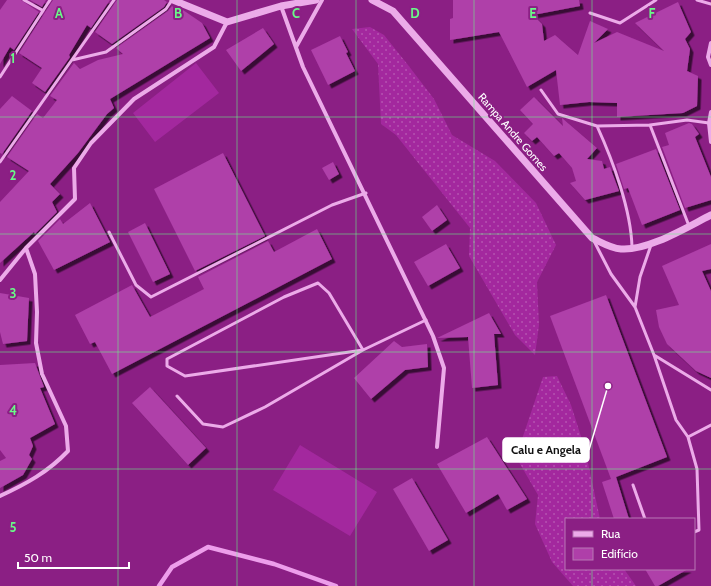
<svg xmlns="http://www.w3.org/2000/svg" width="711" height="586" viewBox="0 0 711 586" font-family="Cabin,sans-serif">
  <defs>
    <pattern id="grass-dots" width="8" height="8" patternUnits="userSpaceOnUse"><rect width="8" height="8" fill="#a3289e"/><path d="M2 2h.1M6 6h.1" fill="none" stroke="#b553b1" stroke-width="1.8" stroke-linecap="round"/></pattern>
    <filter id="shadow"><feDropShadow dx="3.5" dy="3.5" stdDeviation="0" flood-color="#0009"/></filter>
  </defs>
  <rect width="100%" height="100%" fill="#8b1f84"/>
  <path fill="url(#grass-dots)" d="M370,27L384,35L408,65L434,99L452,135L495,161L536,203L556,245L537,282L539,325L535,355L515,335L469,256L470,228L396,135L381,124L378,64L352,29Z
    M557,376L571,405L585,449L600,519H566V569H624L636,586H573L552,562L535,524L538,495L516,457L543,377Z"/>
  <path fill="#a3289e" d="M196,63L219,93L155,142L133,113Z
    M300,445L377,492L350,536L273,490Z"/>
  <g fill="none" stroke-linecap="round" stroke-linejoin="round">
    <path stroke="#ed9eeb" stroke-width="4.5" d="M159,586L172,567L208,547L274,564L336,586"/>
  </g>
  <path fill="#af3fa9" filter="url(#shadow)" d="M7,0H21L39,12L14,50L10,47L0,64V10Z
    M30,0H46L42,7Z
    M53,0H110L91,28L87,25L69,55L70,57L45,92L32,83L42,68L19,53Z
    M117,0H164L167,2L164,7L112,44L95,32Z
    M453,0H579L580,6L533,15L542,24L544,41L555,35L578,55L590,21L608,29L594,43L617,32L664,51L635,23L678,2L691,32L685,39L690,49L687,71L698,76L697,106L683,113L617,117V103L589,102L560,105L556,70L527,87L499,32L450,40V19L453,18Z
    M172,6L180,13V8L183,10L202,23L210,38L110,99L114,108L107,114L78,153L50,184L60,194L52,202L57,212L35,234L34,232L0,263V202L29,171L7,157L37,114L43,118L57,100L50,96L74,63L80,69L98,60L123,54L116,48L168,11Z
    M263,28L274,44L241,71L226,50Z
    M340,36L348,52L346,53L355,71L328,85L311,50Z
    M12,96L32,111L2,154L0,153V109Z
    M534,97L563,126L562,118L597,148L587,159L602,161L604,169L610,167L619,191L585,200L570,183L576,181L572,168L559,153L554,156L537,137L532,141L524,133L533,124L520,110Z
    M689,123L692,124L699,134L695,137L711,177V200L685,208L662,147L669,145L665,133Z
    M656,149L680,210L642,225L628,188L624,189L616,164Z
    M223,153L265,236L195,271L154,189Z
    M333,162L339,174L329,180L322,168Z
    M90,203L110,242L54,270L38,241L60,219L63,224Z
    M437,205L447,220L432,231L422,217Z
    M145,223L170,274L153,282L128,232Z
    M317,229L332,259L112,374L95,342L90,344L75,315L132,285L150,317L204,289L198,277L268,241L274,252Z
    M446,244L460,268L428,286L414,262Z
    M711,244V269L702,271L711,291V378L696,371L667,344L659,327L656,310L679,305L662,266Z
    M0,293L29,298L27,341L3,344L0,332Z
    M606,295L667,457L616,477L629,519H614L602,482L611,479L550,316Z
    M489,313L501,334H494L498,385L472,388L468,337L437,338Z
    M394,341L402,347L427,344L428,367L405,370L371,399L354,378Z
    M35,363L44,387L40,388L55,424L30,438L33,446L29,455L32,459L23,475L0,488V461L6,458L0,450V365Z
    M150,387L206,448L188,465L132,403Z
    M487,437L527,499L507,510L498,494L466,513L437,464Z
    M412,478L448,540L429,551L393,489Z
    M645,569H688L658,586H655Z"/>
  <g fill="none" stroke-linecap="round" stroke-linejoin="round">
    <path stroke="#ecabe9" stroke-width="3" d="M24,0L42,10
      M697,0L711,4
      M590,13L620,23L656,0
      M72,60L106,52L166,9L172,0
      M0,77L50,0
      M541,90L558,114L597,126
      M650,125L689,226
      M0,162L114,0
      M109,232L136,285L151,297L332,205L366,193
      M594,241L611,274L635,307L654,355L676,420L688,437L711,425
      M632,247C631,210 613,161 597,126L650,125L687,120L709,123
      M635,307L640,277L651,245
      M654,355L711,390
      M177,396L203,424L223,427L265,407L363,350L329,293L318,283L284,297L167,359V366L185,376L363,350L426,320
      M688,437L697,469L699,530L694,532
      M633,485L645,519"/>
    <path stroke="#ecabe9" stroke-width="4" d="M281,6L303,67L433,336L444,368L437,447
      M711,43L708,57L711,65
      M296,47L322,0
      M711,112L709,123L711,142
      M0,280L26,248L75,199L74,168L91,143L134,99L214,47L227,22
      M0,496C26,484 48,472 68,451L66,426L42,374L36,343L37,312L35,274L26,248"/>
    <path stroke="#ecabe9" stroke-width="7" d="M173,0L227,22L281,6L316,0
      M372,0L393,11L592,238C601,242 610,248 621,249C648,251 687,227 711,215"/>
  </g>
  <path fill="none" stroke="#6afa88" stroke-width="1" stroke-opacity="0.55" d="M118,0V586M237,0V586M356,0V586M474,0V586M592,0V519M0,117H711M0,234H711M0,352H711M0,469H711M592,569V586"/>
  <g text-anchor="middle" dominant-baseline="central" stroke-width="4" stroke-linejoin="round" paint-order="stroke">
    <g font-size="11" fill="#fff" stroke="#8b1f84">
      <text transform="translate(513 132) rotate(49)">Rampa Andre Gomes</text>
    </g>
  </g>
  <g font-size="13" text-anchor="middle" font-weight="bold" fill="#6afa88" stroke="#8b1f84" stroke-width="4" stroke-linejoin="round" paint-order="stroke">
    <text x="59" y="18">A</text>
    <text x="178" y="18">B</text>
    <text x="296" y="18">C</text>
    <text x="415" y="18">D</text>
    <text x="533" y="18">E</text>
    <text x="652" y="18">F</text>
    <text x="13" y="63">1</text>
    <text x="13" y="180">2</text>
    <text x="13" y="298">3</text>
    <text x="13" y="415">4</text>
    <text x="13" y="532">5</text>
  </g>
  <path fill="none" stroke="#fff" stroke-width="1.5" d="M608 386L589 450"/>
  <circle fill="#fff" stroke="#8b1f84" stroke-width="1.5" cx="608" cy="386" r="4"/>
  <rect fill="#fff" stroke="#fff" stroke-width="1.5" x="503" y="438" width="86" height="24" rx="4"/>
  <g font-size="12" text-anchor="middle" font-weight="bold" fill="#111">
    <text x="546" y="454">Calu e Angela</text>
  </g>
  <rect x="565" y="518" width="130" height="52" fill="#8b1f84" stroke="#b979b5"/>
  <rect x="573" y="531" width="20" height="6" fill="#ecabe9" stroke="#b979b5"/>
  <text x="601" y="538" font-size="12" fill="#ffffff">Rua</text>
  <rect x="573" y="548" width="20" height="12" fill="#af3fa9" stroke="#b979b5"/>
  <text x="601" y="558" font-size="12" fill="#ffffff">Edifício</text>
  <path d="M18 562v6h111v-6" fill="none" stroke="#ffffff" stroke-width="2"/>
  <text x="24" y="562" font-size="12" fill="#ffffff" stroke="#8b1f84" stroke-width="3" paint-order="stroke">50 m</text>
</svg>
